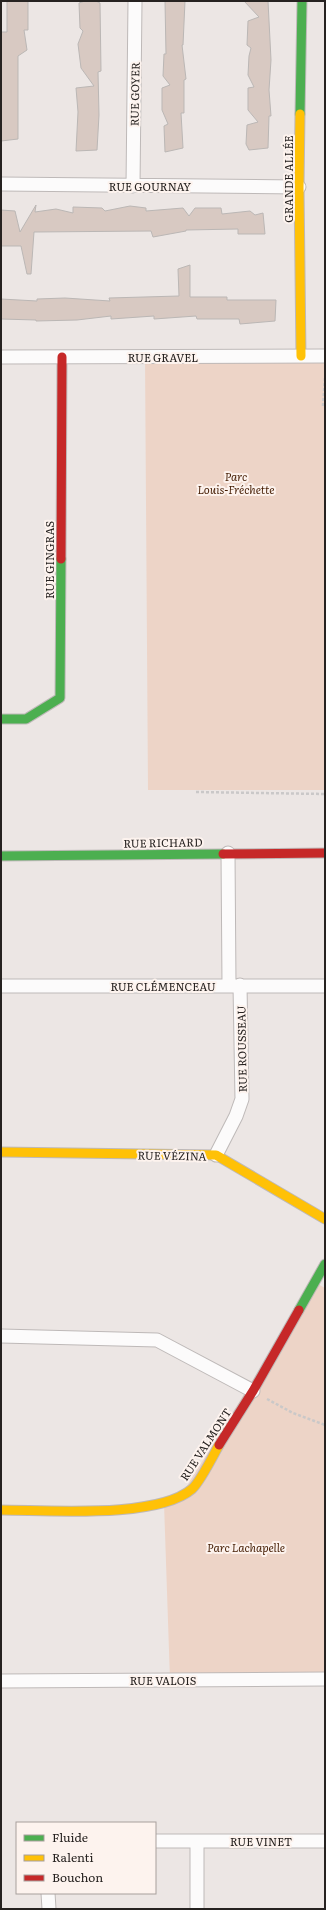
<svg xmlns="http://www.w3.org/2000/svg" width="326" height="1910" viewBox="0 0 326 1910" font-family="Literata,serif">
  <rect width="100%" height="100%" fill="#ece6e4"/>
  <path fill="#edd4c7" d="M325,356V790H148L145,357Z
    M314,1282L325,1288V1679L170,1680L164,1503L180,1497Z"/>
  <path fill="#d8c9c2" stroke="#bbb7b5" d="M7,1H28V30H24L27,50L18,56V139L1,141V32H7Z
    M85,1H96L100,3L101,71L98,72L99,115L97,150L76,151L78,112L76,88L94,86L81,68L78,44L83,31L80,28L79,3Z
    M165,1H185L183,45H182L186,79L184,80V113H181L183,148L165,152L164,126L168,124L162,110V88L170,85L163,76L164,54H166Z
    M244,1H268L271,60L269,90L271,116H269L268,148L249,150L246,144L247,125L258,122L248,110V88L254,87L248,75L249,56L251,48L247,45L248,21L259,17Z
    M36,205L35,212L56,209L73,213V207L102,208L105,211L130,206L146,208V211L183,208L189,216L195,208H221L222,214L250,211L255,215L263,213L265,234H238V229L186,230V231L153,237L151,231L34,232L31,274H27L21,246H1V210L15,211L20,232Z
    M190,265V297H227V300H276L275,321L240,324L239,319H197L196,316L154,319V316L111,319V316L77,320L36,321V320L1,319V299L37,301V299L65,298L110,301L109,298L179,296L178,269Z"/>
  <g fill="none" stroke-linecap="round" stroke-linejoin="round">
    <defs>
      <path id="street" d="M1,184L299,187
        M133,186L135,1
        M1,357L325,356
        M228,853L229,985
        M1,986H325
        M216,1155L236,1116L242,1099L240,985
        M1,1336L157,1340L253,1391
        M1,1681L325,1679
        M155,1841H325
        M48,1893L49,1909
        M197,1909V1841"/>
      <path id="fast" d="M300,114L302,1
        M1,719H26L60,698L61,559
        M1,856L223,854
        M299,1310L325,1264"/>
      <path id="slow" d="M300,114L299,187L301,356
        M1,1152L216,1155L325,1219
        M1,1510C48,1510 157,1519 192,1489C200,1482 213,1456 219,1445"/>
      <path id="jam" d="M61,559L62,357
        M223,854L325,853
        M219,1445L253,1391L299,1310"/>
    </defs>
    <use href="#street" stroke="#beb9b8" stroke-width="15"/>
    <use href="#fast" stroke="#beb9b8" stroke-width="11"/>
    <use href="#slow" stroke="#beb9b8" stroke-width="11"/>
    <use href="#jam" stroke="#beb9b8" stroke-width="11"/>
    <path stroke="#cac8c8" stroke-width="2.5" stroke-dasharray="3 2" stroke-linecap="butt" d="M323,406L325,377
      M196,792L325,794
      M267,1399L293,1413L325,1425"/>
    <use href="#street" stroke="#fcfbfb" stroke-width="13"/>
    <use href="#fast" stroke="#4caf50" stroke-width="9"/>
    <use href="#slow" stroke="#ffc107" stroke-width="9"/>
    <use href="#jam" stroke="#c62828" stroke-width="9"/>
  </g>
  <g text-anchor="middle" dominant-baseline="central" stroke-width="4" stroke-linejoin="round" paint-order="stroke">
    <g font-size="11" fill="#262220" stroke="#fdf3ee">
      <text transform="translate(134 94) rotate(-89)">RUE GOYER</text>
      <text transform="translate(288 179) rotate(-90)">GRANDE ALLÉE</text>
      <text x="150" y="186">RUE GOURNAY</text>
      <text x="163" y="357">RUE GRAVEL</text>
      <text transform="translate(49 560) rotate(-90)">RUE GINGRAS</text>
      <text transform="translate(163 842) rotate(-1)">RUE RICHARD</text>
      <text x="163" y="986">RUE CLÉMENCEAU</text>
      <text transform="translate(241 1049) rotate(-91)">RUE ROUSSEAU</text>
      <text transform="translate(172 1155) rotate(1)">RUE VÉZINA</text>
      <text transform="translate(205 1444) rotate(-57)">RUE VALMONT</text>
      <text x="163" y="1680">RUE VALOIS</text>
      <text x="261" y="1841">RUE VINET</text>
    </g>
    <g font-size="11" font-style="italic" fill="#451d03" stroke="#fdf3ee">
      <text x="236" y="476">Parc<tspan x="236" dy="13">Louis-Fréchette</tspan></text>
      <text x="246" y="1547">Parc Lachapelle</text>
    </g>
  </g>
  <rect width="326" height="1910" fill="none" stroke="#262220" stroke-width="4"/>
  <rect x="16" y="1822" width="140" height="72" fill="#fdf3ee" stroke="#a79f9c"/>
  <rect x="24" y="1835" width="20" height="6" fill="#4caf50" stroke="#a79f9c"/>
  <text x="52" y="1842" font-size="12" fill="#262220">Fluide</text>
  <rect x="24" y="1855" width="20" height="6" fill="#ffc107" stroke="#a79f9c"/>
  <text x="52" y="1862" font-size="12" fill="#262220">Ralenti</text>
  <rect x="24" y="1875" width="20" height="6" fill="#c62828" stroke="#a79f9c"/>
  <text x="52" y="1882" font-size="12" fill="#262220">Bouchon</text>
</svg>
